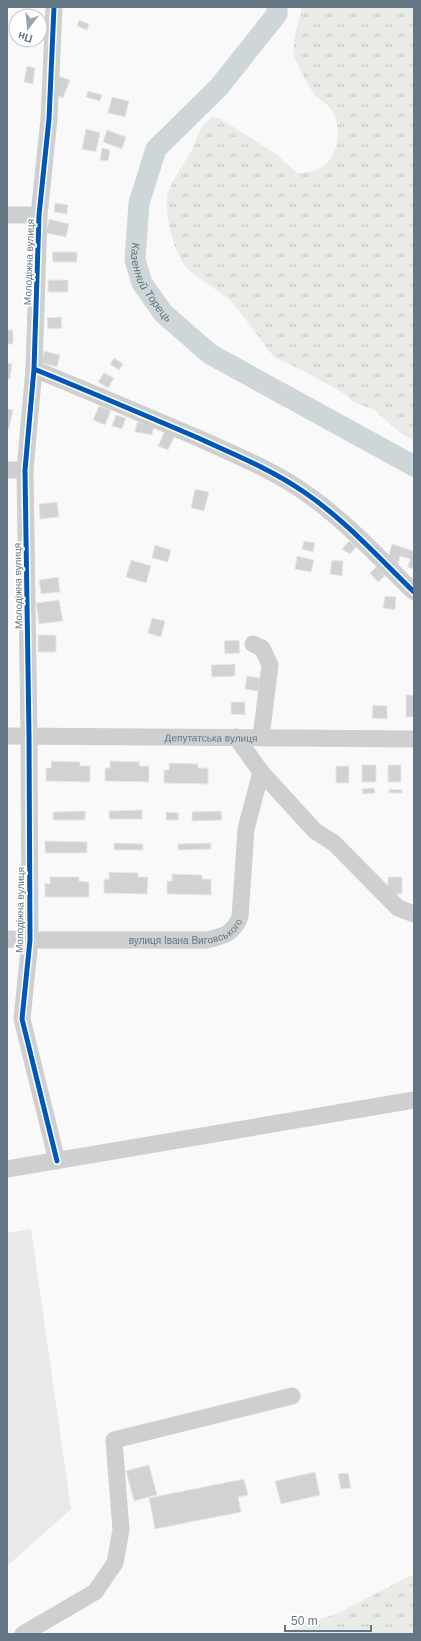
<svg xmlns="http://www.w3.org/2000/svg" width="421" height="1641" viewBox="0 0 421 1641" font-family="Arial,sans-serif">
  <defs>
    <pattern id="grass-tufts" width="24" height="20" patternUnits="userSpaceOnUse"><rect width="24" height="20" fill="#e8ebe6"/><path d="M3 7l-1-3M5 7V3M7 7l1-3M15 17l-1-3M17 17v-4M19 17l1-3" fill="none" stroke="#c0c3c0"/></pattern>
  </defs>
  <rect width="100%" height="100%" fill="#f9f9f9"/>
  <path fill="#e8e9e9" d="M31,1229L71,1509L7,1566V1233Z"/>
  <path fill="url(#grass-tufts)" d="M302,7H414V441L401,433L373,409L355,403L340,391L302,370L274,357L233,303C219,290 201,281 187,268C174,255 163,209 168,192C172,181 183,165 189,155C199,140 196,127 213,117L221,119L276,154L297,173C310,173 323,170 331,158C340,143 341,121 329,107C325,102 319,100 315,95C310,89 296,63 294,55C292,42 299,20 302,7Z
    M414,1574V1634H283L308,1623L336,1614Z"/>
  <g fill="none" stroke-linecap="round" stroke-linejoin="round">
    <path stroke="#ced6d9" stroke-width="21" id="s1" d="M277,7V14L219,87L156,149L139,203L135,260L142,283L163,313L210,354L414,466"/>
  </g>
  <path fill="#d0d2d3" stroke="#e8e8e8" d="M79,20L89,24L87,30L77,26Z
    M27,66L35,68L33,84L24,82Z
    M59,76L70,80L63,98L53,94Z
    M88,91L102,95L100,101L86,97Z
    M112,97L129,101L125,117L108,113Z
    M86,129L100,133L96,152L82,149Z
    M107,130L126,137L122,149L103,142Z
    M102,148L110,150L108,161L100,160Z
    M55,203L68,205L67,214L54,212Z
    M49,219L69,224L66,237L46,233Z
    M52,252H77V262H53Z
    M48,280H68V292H48Z
    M61,317L62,328L48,329L47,318Z
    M7,330H13V344H7Z
    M44,351L60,355L57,367L42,363Z
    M114,358L123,364L119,370L110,364Z
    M7,363L12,364L10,379H7Z
    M104,373L114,378L108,388L98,382Z
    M99,406L111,410L105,425L93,420Z
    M7,409L13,410L9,429H7Z
    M116,415L126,418L122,429L112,426Z
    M137,422L154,426L152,435L135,432Z
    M165,431L175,435L168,450L158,446Z
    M195,489L209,492L204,511L191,508Z
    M57,502L59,517L40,519L39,504Z
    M304,541L315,543L313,552L302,549Z
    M349,541L356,547L350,554L342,549Z
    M392,544L414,551V569L408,567L410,559L400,556L398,564L387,561Z
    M155,545L171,550L168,562L152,558Z
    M297,556L314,560L311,572L295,569Z
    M131,560L151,566L146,583L126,577Z
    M332,560L343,561L342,576L330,574Z
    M377,566L385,576L378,582L370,573Z
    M58,577L60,592L41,594L39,580Z
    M385,596L396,597L395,610L383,608Z
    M59,600L63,621L39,624L36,603Z
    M152,618L165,621L161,637L148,633Z
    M38,635H56V652H38Z
    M239,640L240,653L225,654L224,641Z
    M235,664V676L212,677L211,665Z
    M247,676L260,678L258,691L245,689Z
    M406,695H414V717H406Z
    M231,702H245V715L231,714Z
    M373,705L387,706V719L372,718Z
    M51,761L80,762V766H90V782L46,781V768H51Z
    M110,761L140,762L139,766H149V782L105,781V768H110Z
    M169,763L198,764V768H208V784L164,783V770H169Z
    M362,765H376V782H362Z
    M388,765H401V782H388Z
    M336,766H349V783H336Z
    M374,788L375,793L363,794L362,789Z
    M389,789L402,790V793H389Z
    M142,810V819H109V811Z
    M85,811V820H53V812Z
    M221,811L222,820L192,821V812Z
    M166,812L179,813L178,820H166Z
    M45,841L87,842V853H45Z
    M114,843L143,844V850H114Z
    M211,843V849L178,850V844Z
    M109,872L138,873V877H148L147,894L104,893V879H109Z
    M172,874L202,875V879H211V895L167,894V881H172Z
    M50,877H79V881L89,882V897H45V883L50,884Z
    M388,877H402V894H388Z
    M149,1465L157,1495L134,1501L126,1471Z
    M315,1472L320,1495L281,1504L275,1481Z
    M348,1473L351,1488L341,1489L338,1474Z
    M244,1479L248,1495L238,1497L241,1512L155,1529L149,1498Z"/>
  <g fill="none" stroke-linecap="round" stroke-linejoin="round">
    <g stroke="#cecfd0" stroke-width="17">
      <path d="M54,7L49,119L39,215L34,369L25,470L29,735L30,940L22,1019L57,1161"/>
      <path d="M7,215H39"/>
      <path d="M34,369C88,391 142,414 196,437C233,454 271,469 304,492C345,520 379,558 414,592"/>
      <path d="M7,470H25"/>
      <path d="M253,644L262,648L270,665L261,737"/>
      <path id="s2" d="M7,736L414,739"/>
      <path d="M261,772L315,831L334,843L398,908L414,914"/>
      <path id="s3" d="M7,939L30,940H207C224,936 233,934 240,917L246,829L261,772L236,737"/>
      <path d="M7,1169L414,1100"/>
      <path d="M23,1634L95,1592L115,1563L121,1530L114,1440L292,1396"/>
    </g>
    <defs>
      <path id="cycleway" d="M54,7L49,119L39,215L34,369L25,470L29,735L30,940L22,1019L57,1161
        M34,369C88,391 142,414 196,437C233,454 271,469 304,492C345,520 379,558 414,592"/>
    </defs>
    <use href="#cycleway" stroke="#fff" stroke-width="8"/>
    <use href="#cycleway" stroke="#0057b8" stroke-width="5"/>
  </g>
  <g text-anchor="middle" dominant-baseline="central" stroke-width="4" stroke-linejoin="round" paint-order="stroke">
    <g font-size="10" fill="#657683" stroke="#fff">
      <text transform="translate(29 262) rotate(-88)">Молодіжна вулиця</text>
      <text transform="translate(18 586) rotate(-91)">Молодіжна вулиця</text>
      <text stroke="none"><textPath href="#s2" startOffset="204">Депутатська вулиця</textPath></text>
      <text transform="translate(20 910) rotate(-89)">Молодіжна вулиця</text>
      <text stroke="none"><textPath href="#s3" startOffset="181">вулиця Івана Виговського</textPath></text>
    </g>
    <g font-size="11" font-style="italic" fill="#60757c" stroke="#fff">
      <text stroke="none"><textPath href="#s1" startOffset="329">Казенний Торець</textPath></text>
    </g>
  </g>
  <rect width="421" height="1641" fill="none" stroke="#657683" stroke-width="16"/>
  <g transform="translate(28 28) rotate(196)"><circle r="19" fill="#ffffff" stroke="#c1c8cd"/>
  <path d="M0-3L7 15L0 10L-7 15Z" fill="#99a4ac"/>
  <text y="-6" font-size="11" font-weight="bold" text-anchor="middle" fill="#657683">Пн</text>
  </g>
  <path d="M285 1625v6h86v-6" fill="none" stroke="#657683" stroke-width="2"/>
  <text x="291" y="1625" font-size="12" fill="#657683" stroke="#ffffff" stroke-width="3" paint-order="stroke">50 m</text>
</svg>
